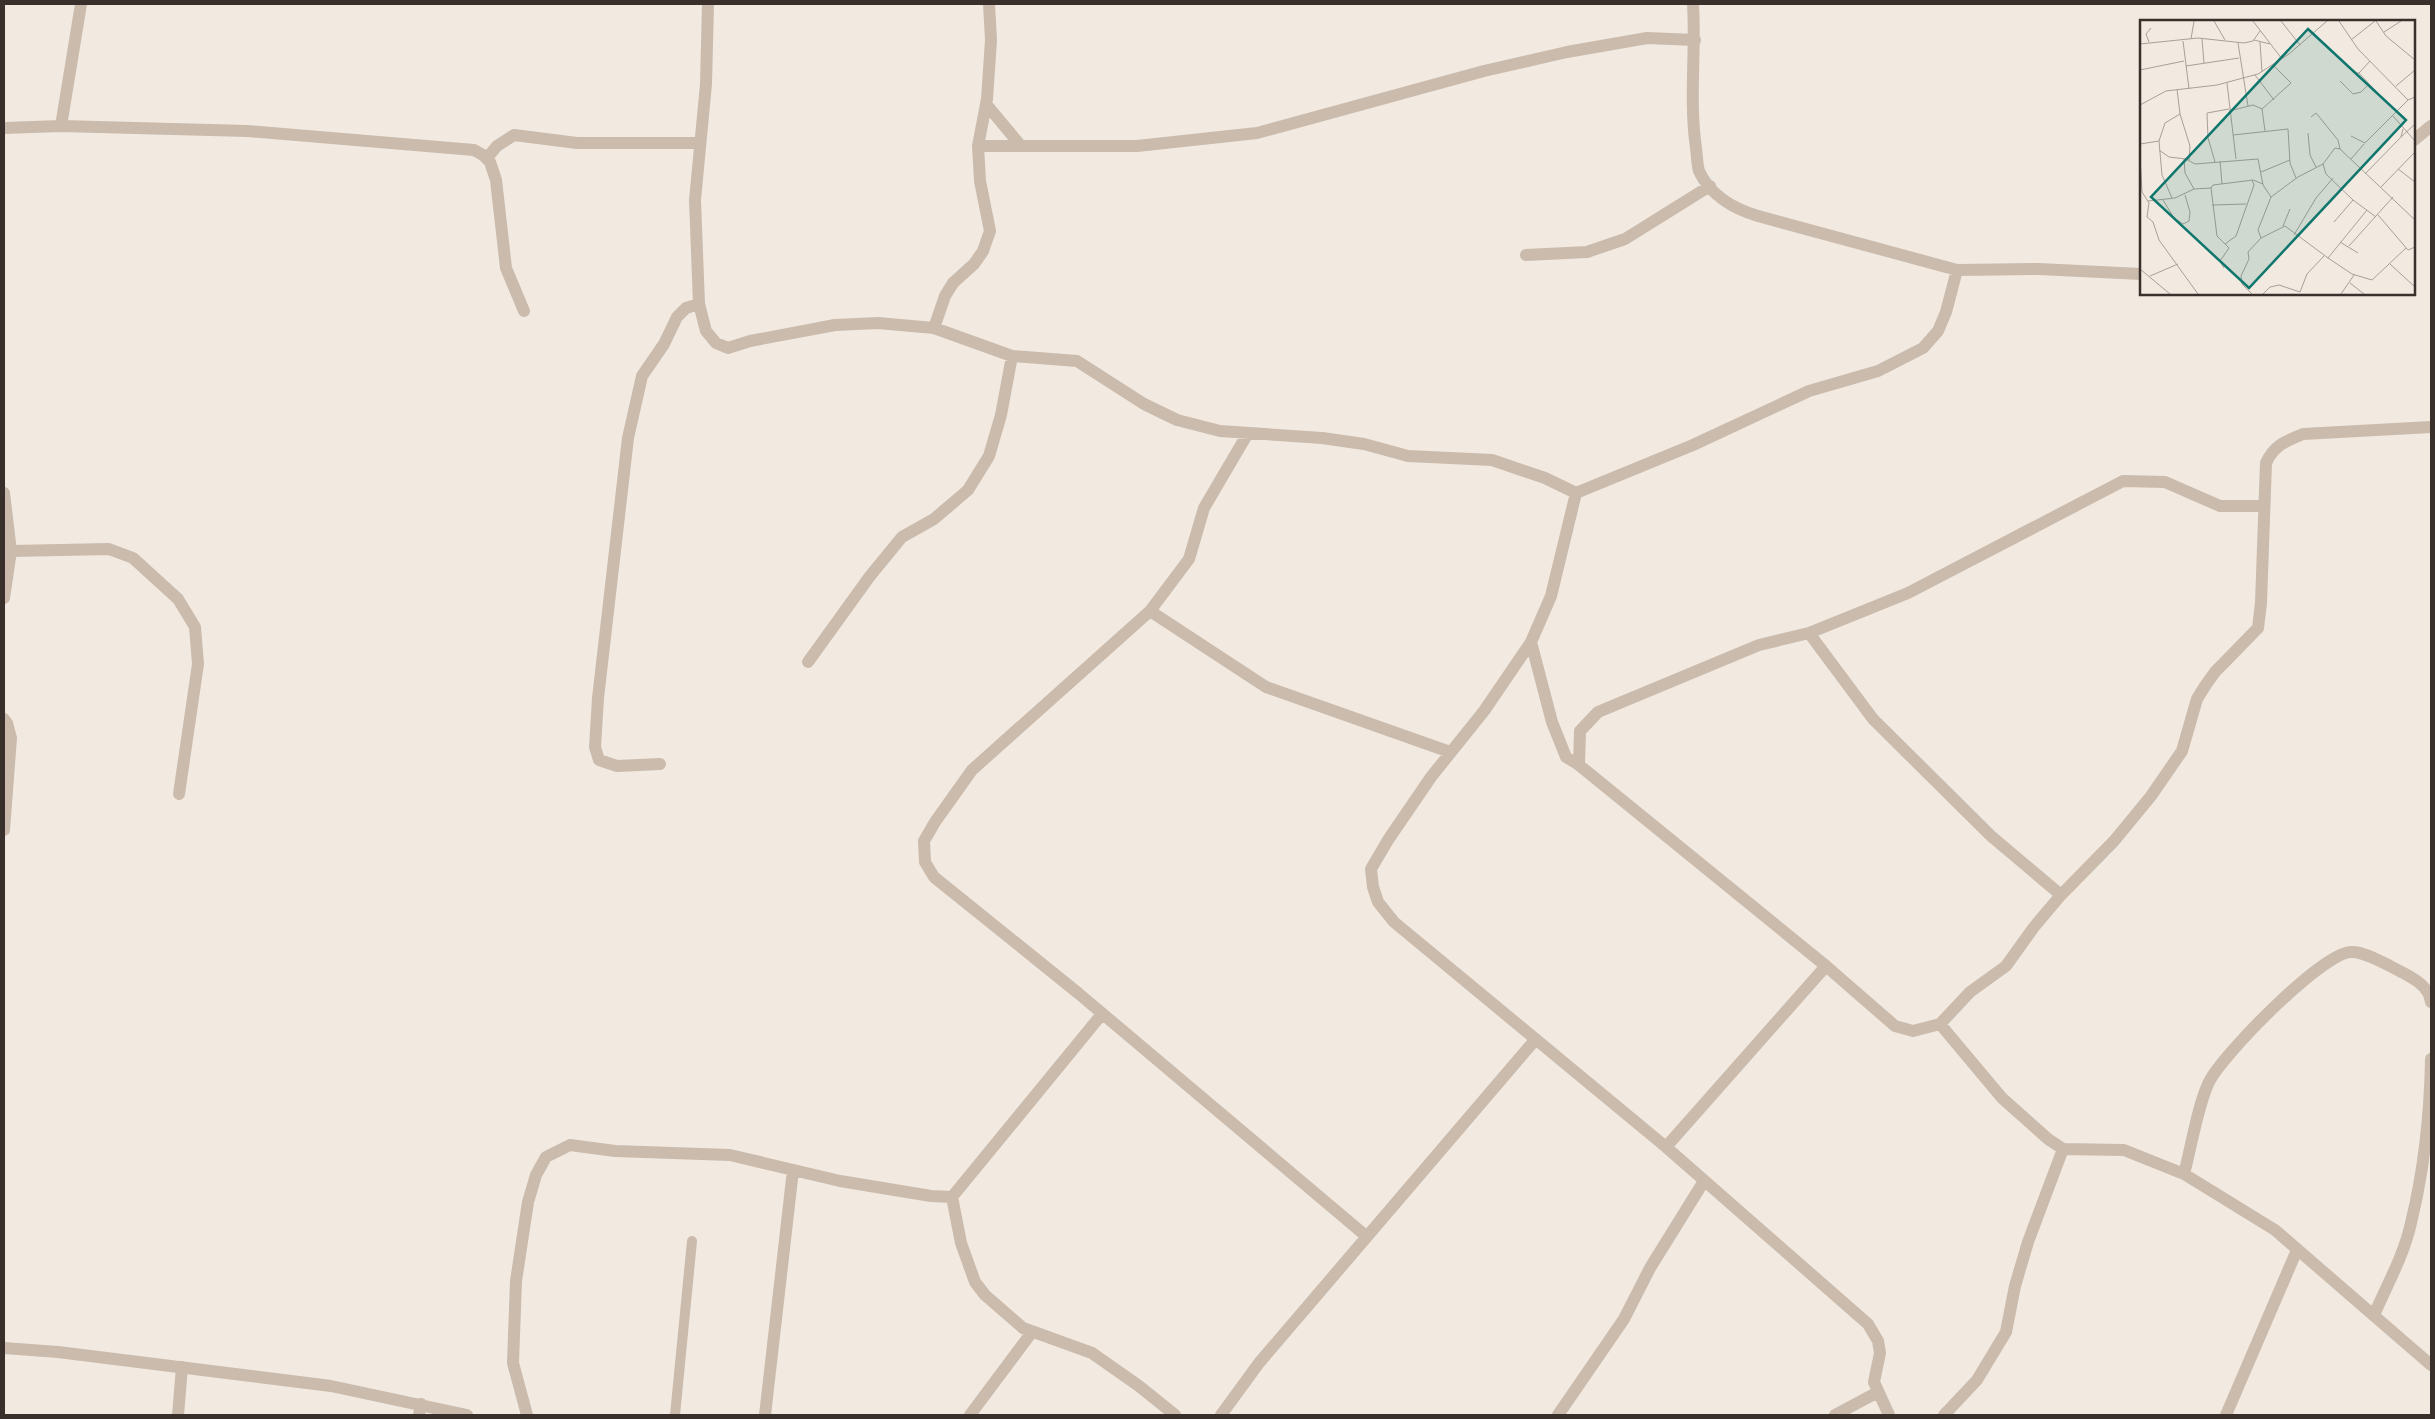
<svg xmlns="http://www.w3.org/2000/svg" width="2435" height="1419" viewBox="0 0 2435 1419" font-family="'Exo 2',sans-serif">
  <rect width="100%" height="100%" fill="#f2eae1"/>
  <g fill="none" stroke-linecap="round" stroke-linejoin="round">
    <path stroke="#cabbad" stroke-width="10" d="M675,1415L692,1241"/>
    <path stroke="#cabbad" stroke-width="12" d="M708,4L706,84L695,200L699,304L706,331L716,343L728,348L750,341L835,325L878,323L934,328L1012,356L1077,361L1144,404L1177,420L1220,431L1322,438L1364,444L1408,456L1492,460L1545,478L1576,493
      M1693,4C1696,52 1689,100 1696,148C1697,155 1697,164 1699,171C1710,195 1734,209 1758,216L1957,270L2039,269L2141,274
      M986,104L1021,146
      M61,126L81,4
      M4,128L61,126L247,131L474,150L483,155L490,162L496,180L506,268L524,311
      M2414,140L2431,126
      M978,146H1137L1257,133L1484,71L1567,52L1647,38L1695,40
      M487,158L497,146L514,135L577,143H700
      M1526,255L1587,252L1625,239L1710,186
      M934,328L945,296L953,283L974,264L983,251L990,231L980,181L978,146L987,99L991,40L989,4
      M1248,433L1204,508L1189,559L1150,611L972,770L935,822L924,841L925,862L934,877L1078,993L1366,1236
      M4,493L11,551L4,598
      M11,551L109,549L133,558L178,599L195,627L198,664L179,794
      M1150,611L1266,687L1450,752
      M1809,633L1873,719L1991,836L2061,895
      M1531,642L1552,722L1566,757L1579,765L1826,966L1895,1026L1913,1031L1940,1024L1970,992L2006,966L2034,927L2061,895L2114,841L2151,796L2182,751L2197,699L2205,686L2215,672L2258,628L2261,603L2266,463C2274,445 2286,441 2303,434L2431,427
      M808,662L870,576L902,537L934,519L968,490L989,456L1001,415L1012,356
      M4,719L7,723L11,738L4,830
      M660,764L617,766L599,760L595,747L598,698L628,438L642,376L664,344L677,317L686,308L699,304
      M1579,765L1580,731L1598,712L1759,645L1809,633L1908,593L2123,481L2165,482L2220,506H2264
      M1940,1024L2002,1098L2048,1139L2063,1149L2124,1150L2184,1174L2275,1230L2431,1365
      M1666,1147L1826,966
      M2184,1174C2191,1148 2198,1104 2209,1082C2222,1055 2322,953 2351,952C2362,951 2380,961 2390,966C2405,974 2429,983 2431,1002
      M952,1197L961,1243L975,1282L985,1295L1023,1328L1092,1353L1139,1386L1175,1415
      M952,1197L1102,1014
      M2374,1315C2387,1285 2404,1255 2411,1223C2424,1170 2430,1113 2431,1059
      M178,1415L182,1367
      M419,1415L421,1404
      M527,1415L513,1363L516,1281L528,1202L536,1175L546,1157L570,1145L615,1151L730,1155L840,1181L931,1196L952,1197
      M765,1415L793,1170
      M970,1415L1032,1332
      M1221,1415L1259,1363L1535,1040
      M1558,1415L1624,1319L1650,1268L1704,1181
      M1835,1415L1878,1392
      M1889,1415L1874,1382L1880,1353L1878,1341L1868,1324L1666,1147L1394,922L1378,902L1373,887L1371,869L1388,840L1431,777L1484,711L1531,642L1551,596L1576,493L1693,445L1809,391L1878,371L1923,348L1938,331L1946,312L1957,270
      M1944,1415L1977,1380L2006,1332L2015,1286L2028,1242L2063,1149
      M2226,1415L2297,1250"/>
    <path stroke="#cabbad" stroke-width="12" d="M4,1348L58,1352L331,1386L467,1415"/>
  </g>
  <g transform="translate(2140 20)">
    <rect width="275" height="275" fill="#f2eae1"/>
    <path fill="none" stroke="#a8a098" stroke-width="1" d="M74,1L85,20M113,1L142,39M141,1L160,25M199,1L218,29L268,80M236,1L246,16L275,40M244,12L261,1M51,19L54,1M62,19L64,43M114,20L130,24M211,20L235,1M43,21L49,69M9,22L6,14L11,8M120,22L122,52M98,23L108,86M0,24L58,18L104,23L113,21L120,11M199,37L214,53H219M230,41L219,53L241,77M46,46L99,38M0,50L44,41M115,55L134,80M200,61L213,74L221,72L227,66M87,63L96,139M256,66L275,50M37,69L40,94L50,126L49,140M0,85L26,71L77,65L118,54L149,34L187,1M122,89L151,63L133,45M122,89L125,111M89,91L113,85L122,89M253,96L275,121M171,97L176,93L198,120L200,129L275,200M263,109L261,117L275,104M168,113L170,135L176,147M93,115L148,109L150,143L156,158M211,116L225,123L268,80L275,77M0,124L19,121M19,130L29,137L46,139L55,144L118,139L123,165L131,177L118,210L121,218M0,136L2,172L9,183L7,197L13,202L19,220L58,274M44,139L45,153L54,169M211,139L224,124M80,141L82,164M75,142L68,118L67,93L89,89M183,144L186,154L213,180L236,197M258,149L275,162M121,152L150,140M225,154L261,117M241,167L275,132M71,168L77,216L89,228L80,241L84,248M131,177L158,157L183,144L195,128L200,129M32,178L22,155L19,121L25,103L40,94M23,180L34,198L43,204L49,201L50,192L45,175M8,181L35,178L54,169L71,168L73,165L113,160L123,164M72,185L106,184M238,195L268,230L275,227M194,202L213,180M143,206L150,189M154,215L176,178L193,158M200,222L218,233M85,224L96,216L114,165L112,160M209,226L253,177M188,238L212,254L232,260L266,228M250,244L275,267M0,249L30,274M10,256L38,244M210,263L224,274M112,274L102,264L101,256L109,239L108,232L121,218L145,206L188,238L227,190M123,274L130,267L139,265L160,272L167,254L184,236M201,274L214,255"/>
    <path fill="#0f766e" fill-opacity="0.15" stroke="#0f766e" stroke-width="2.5" d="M168,9L266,100L109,268L11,177Z"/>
    <rect width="275" height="275" fill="none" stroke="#39302b" stroke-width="2.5"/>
  </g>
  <rect width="2435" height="1419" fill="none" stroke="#39302b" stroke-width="10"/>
</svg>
